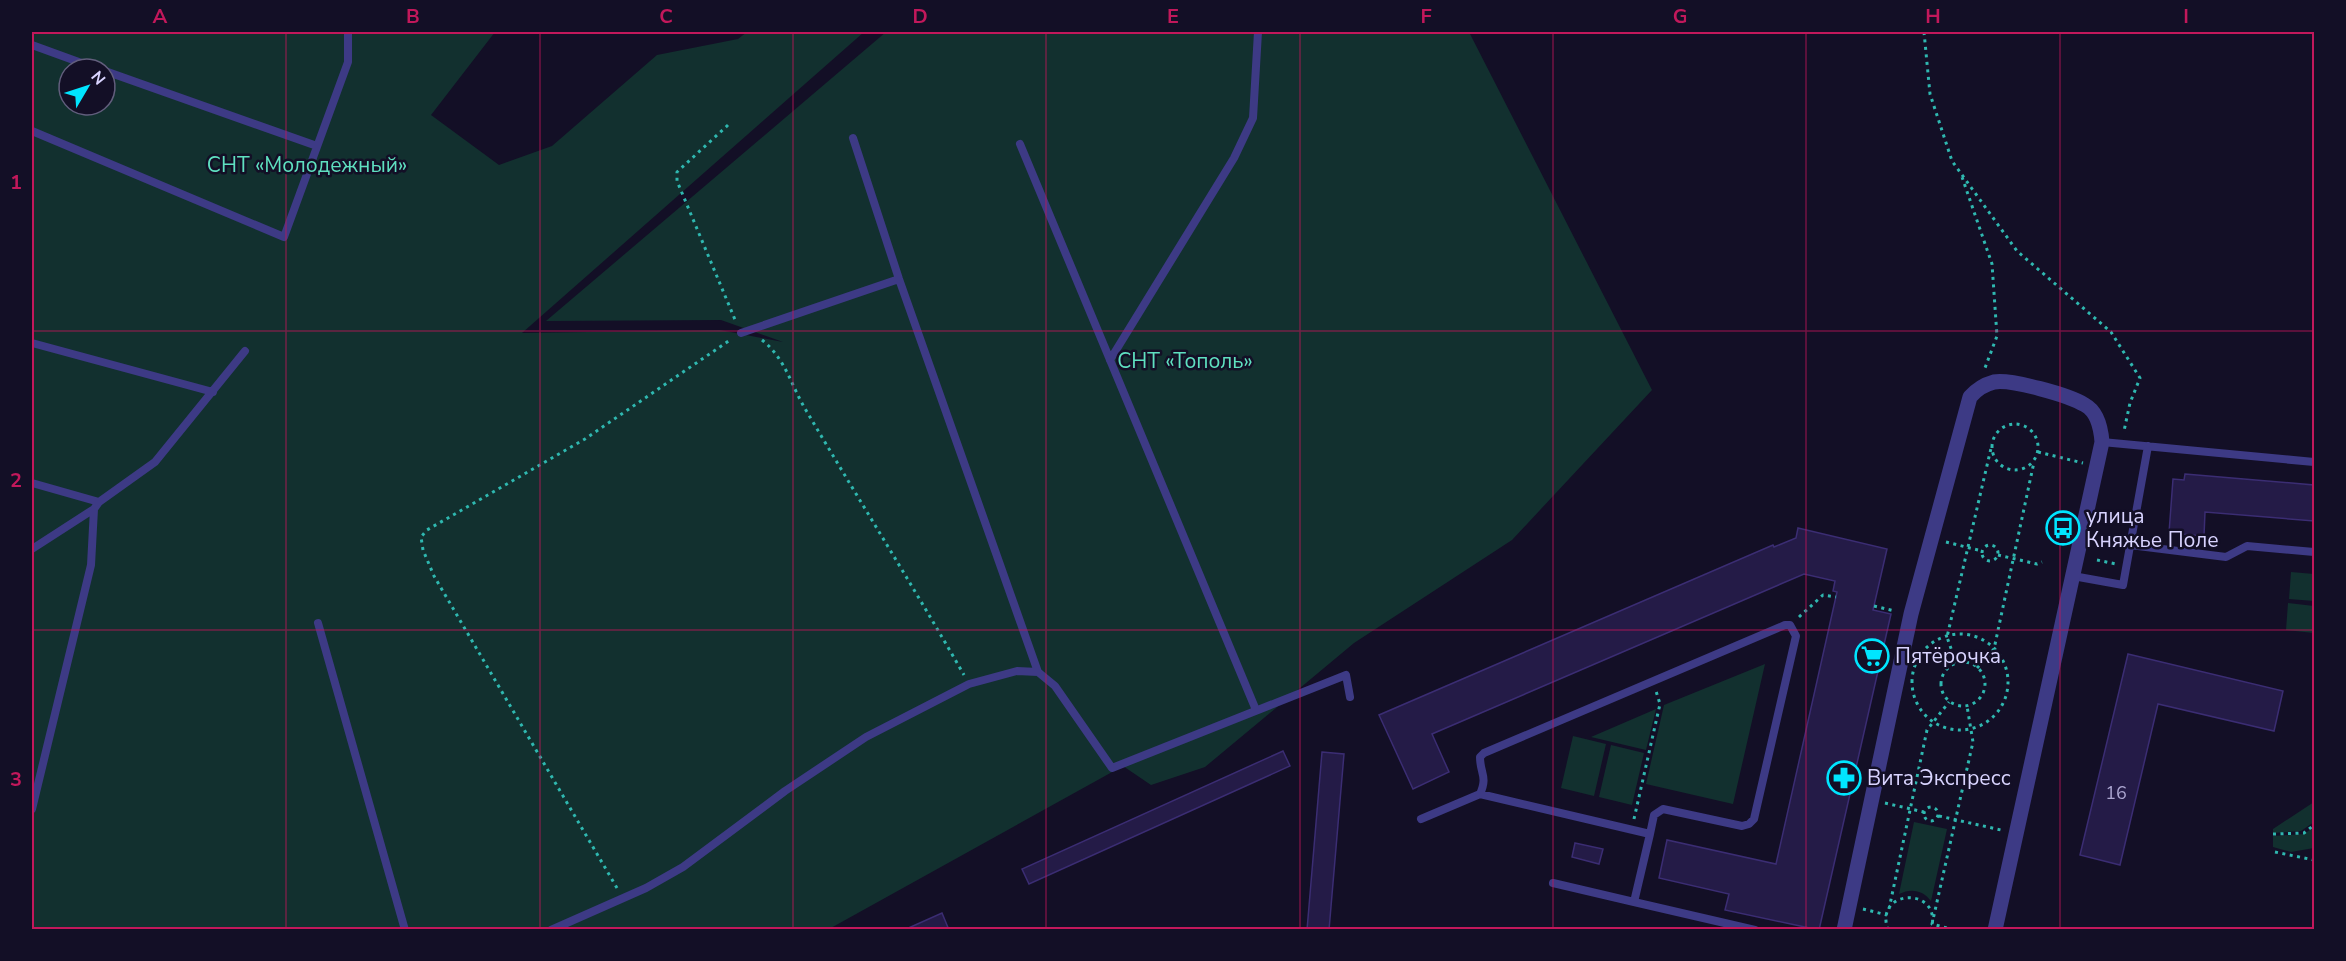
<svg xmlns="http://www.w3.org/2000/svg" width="2346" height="961" viewBox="0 0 2346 961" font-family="'Nunito Sans',sans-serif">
  <rect width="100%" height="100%" fill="#130f26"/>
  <path fill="#12302f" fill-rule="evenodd" d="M32,32H495L431,115L499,165L552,146L657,55L738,39L747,32H864L522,333L720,330L783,342L721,320L546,321L886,32H1469L1652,390L1512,540L1354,643L1205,767L1151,785L1123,766L829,929H32ZM69,69H105V105H69Z
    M2291,572L2314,574V601L2289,599Z
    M2288,603L2314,606V633L2286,630Z
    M1765,664L1733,804L1646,784L1664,705Z
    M1656,709L1646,750L1591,737Z
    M1573,736L1606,744L1594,796L1561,788Z
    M1611,745L1644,753L1632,805L1599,797Z
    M2314,802V822L2301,831L2273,833V829Z
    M1914,822L1947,829L1931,901C1923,890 1911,888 1899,894Z
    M2314,827V848L2291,852L2273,847V836L2304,834Z"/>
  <path fill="#241b47" stroke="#3b2d73" stroke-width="1.5" d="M2185,474L2314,485V521L2205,512L2204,536L2169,533L2173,479L2184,480Z
    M1798,528L1887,549L1873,610L1891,614L1819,930L1725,910L1729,894L1659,878L1667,840L1776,864L1837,592L1833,591L1835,581L1804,574L1432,734L1449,772L1413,789L1379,715L1773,545L1774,547L1796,538Z
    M2128,654L2283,691L2274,731L2158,704L2120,865L2080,855Z
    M1283,751L1290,766L1029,884L1022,869Z
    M1322,752L1344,754L1329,930H1307Z
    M1575,843L1603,849L1599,864L1572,857Z
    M942,913L949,930H904Z"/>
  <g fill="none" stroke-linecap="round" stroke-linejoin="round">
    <path stroke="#2fb8b0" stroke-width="3" stroke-dasharray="3 4.5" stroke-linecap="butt" d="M1924,32L1930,94L1952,161L2017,251L2111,332L2140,378L2130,403L2124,431
      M728,125L677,172V181L736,322
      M1962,177L1992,264L1997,336L1985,368
      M762,340C786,359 791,386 807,412C859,500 913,586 964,675
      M1992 447a23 23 0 1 1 46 0a23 23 0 1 1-46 0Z
      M2038,452L2083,463
      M1946,542L1982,551
      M1982 553a8 8 0 1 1 16 0a8 8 0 1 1-16 0Z
      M1998,555L2037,564L2042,562
      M2097,560L2116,564
      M1874,606L1895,611
      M1799,617L1823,595L1836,597
      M1912 682a48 48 0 1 1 96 0a48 48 0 1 1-96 0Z
      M1941 684a22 22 0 1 1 44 0a22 22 0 1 1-44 0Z
      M1956,663L1947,637L1992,444
      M1977,668L1994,649L2034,462
      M1885,803L1924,812
      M1924 814a7 7 0 1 1 14 0a7 7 0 1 1-14 0Z
      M1939,816L2001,830
      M1634,819L1660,704L1656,691
      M2273,834L2304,833L2314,825
      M2275,852L2314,860
      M617,888L434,576L423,550L421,537L427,530L585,439L730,340
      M1863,909L1887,915
      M1889,909L1927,730L1949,702
      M1888,930C1873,888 1944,886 1931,930
      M1954,930L1932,924L1973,742L1967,706"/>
    <path stroke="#3d3a85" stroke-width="8" d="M32,45L98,69
      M105,71L317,146
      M32,131L284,237L348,62V32
      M853,138L899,279L1038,672
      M1020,144L1256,710
      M741,333L899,279
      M32,343L213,392
      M1110,360L1234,158L1253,118L1258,32
      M2102,442L2314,462
      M32,483L99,502
      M2130,545L2226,557L2247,546L2314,552
      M32,549L94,509
      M2073,576L2123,585L2148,446
      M318,623L405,930
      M1480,794C1488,776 1480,774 1480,757L1484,753L1785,625H1790L1796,636L1754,819L1749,824L1742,826L1663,809L1654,815L1650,834
      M32,809L91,565L94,509L99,502L155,462L245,351
      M1421,819L1480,794L1650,834L1634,902L1755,930
      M1553,883L1634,902
      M551,930L646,888L683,867L785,791L866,737L969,684L1017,671L1038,672L1055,686L1112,768L1346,675L1350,697"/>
    <path stroke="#3d3a85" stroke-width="15" d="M1844,930L1911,614L1970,397C1977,389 1983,385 1994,382C2011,379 2069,395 2085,405C2098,412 2101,429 2102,442L1995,930"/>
  </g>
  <path fill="none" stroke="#c2185b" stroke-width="1.5" stroke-opacity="0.55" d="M286,32V930M540,32V930M793,32V930M1046,32V930M1300,32V930M1553,32V930M1806,32V930M2060,32V930M32,331H2314M32,630H2314"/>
  <defs>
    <symbol id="bus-ring" viewBox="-11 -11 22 22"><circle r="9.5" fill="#130f26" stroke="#00e5ff" stroke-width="1.5"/><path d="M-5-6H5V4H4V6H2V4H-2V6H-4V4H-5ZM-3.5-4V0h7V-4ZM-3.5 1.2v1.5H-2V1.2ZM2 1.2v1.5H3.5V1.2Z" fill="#00e5ff"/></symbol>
    <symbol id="supermarket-ring" viewBox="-11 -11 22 22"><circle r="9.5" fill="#130f26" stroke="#00e5ff" stroke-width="1.5"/><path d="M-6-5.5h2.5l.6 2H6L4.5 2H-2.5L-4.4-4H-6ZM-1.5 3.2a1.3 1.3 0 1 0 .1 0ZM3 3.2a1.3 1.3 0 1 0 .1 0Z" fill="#00e5ff"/></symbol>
    <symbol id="pharmacy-ring" viewBox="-11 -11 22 22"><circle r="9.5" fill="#130f26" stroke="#00e5ff" stroke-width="1.5"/><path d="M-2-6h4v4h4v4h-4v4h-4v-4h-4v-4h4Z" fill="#00e5ff"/></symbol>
  </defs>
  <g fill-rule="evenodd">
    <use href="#bus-ring" x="2044" y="509" width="38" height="38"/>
    <use href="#supermarket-ring" x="1853" y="637" width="38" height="38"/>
    <use href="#pharmacy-ring" x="1825" y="759" width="38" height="38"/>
  </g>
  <g text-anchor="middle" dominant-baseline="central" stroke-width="5" stroke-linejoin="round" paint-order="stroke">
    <g font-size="18" fill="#aca6d1">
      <text x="2116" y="793">16</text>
    </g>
    <g font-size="21" fill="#5fe0c0" stroke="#130f26">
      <text x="307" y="165">СНТ «Молодежный»</text>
      <text x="1185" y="361">СНТ «Тополь»</text>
    </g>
    <g font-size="21" fill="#d9d4ff" stroke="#130f26" text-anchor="start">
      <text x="2086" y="516">улица<tspan x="2086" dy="24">Княжье Поле</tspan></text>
      <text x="1895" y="656">Пятёрочка</text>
      <text x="1867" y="778">Вита Экспресс</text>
    </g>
  </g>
  <rect width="2346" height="961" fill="none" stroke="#130f26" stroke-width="66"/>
  <g transform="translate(87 87) rotate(51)"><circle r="28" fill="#130f26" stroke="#625e7d" stroke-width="1.5"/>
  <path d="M0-4.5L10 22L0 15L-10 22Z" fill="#00e5ff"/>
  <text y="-9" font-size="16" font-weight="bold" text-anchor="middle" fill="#d9d4ff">N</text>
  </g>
  <rect x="33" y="33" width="2280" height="895" fill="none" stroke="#c2185b" stroke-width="2"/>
  <g font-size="20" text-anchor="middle" font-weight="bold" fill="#c2185b">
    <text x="160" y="23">A</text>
    <text x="413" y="23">B</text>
    <text x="666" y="23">C</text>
    <text x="920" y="23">D</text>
    <text x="1173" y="23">E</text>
    <text x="1426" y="23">F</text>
    <text x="1680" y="23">G</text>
    <text x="1933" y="23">H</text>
    <text x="2186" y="23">I</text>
    <text x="16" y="189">1</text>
    <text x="16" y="487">2</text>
    <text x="16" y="786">3</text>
  </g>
</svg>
